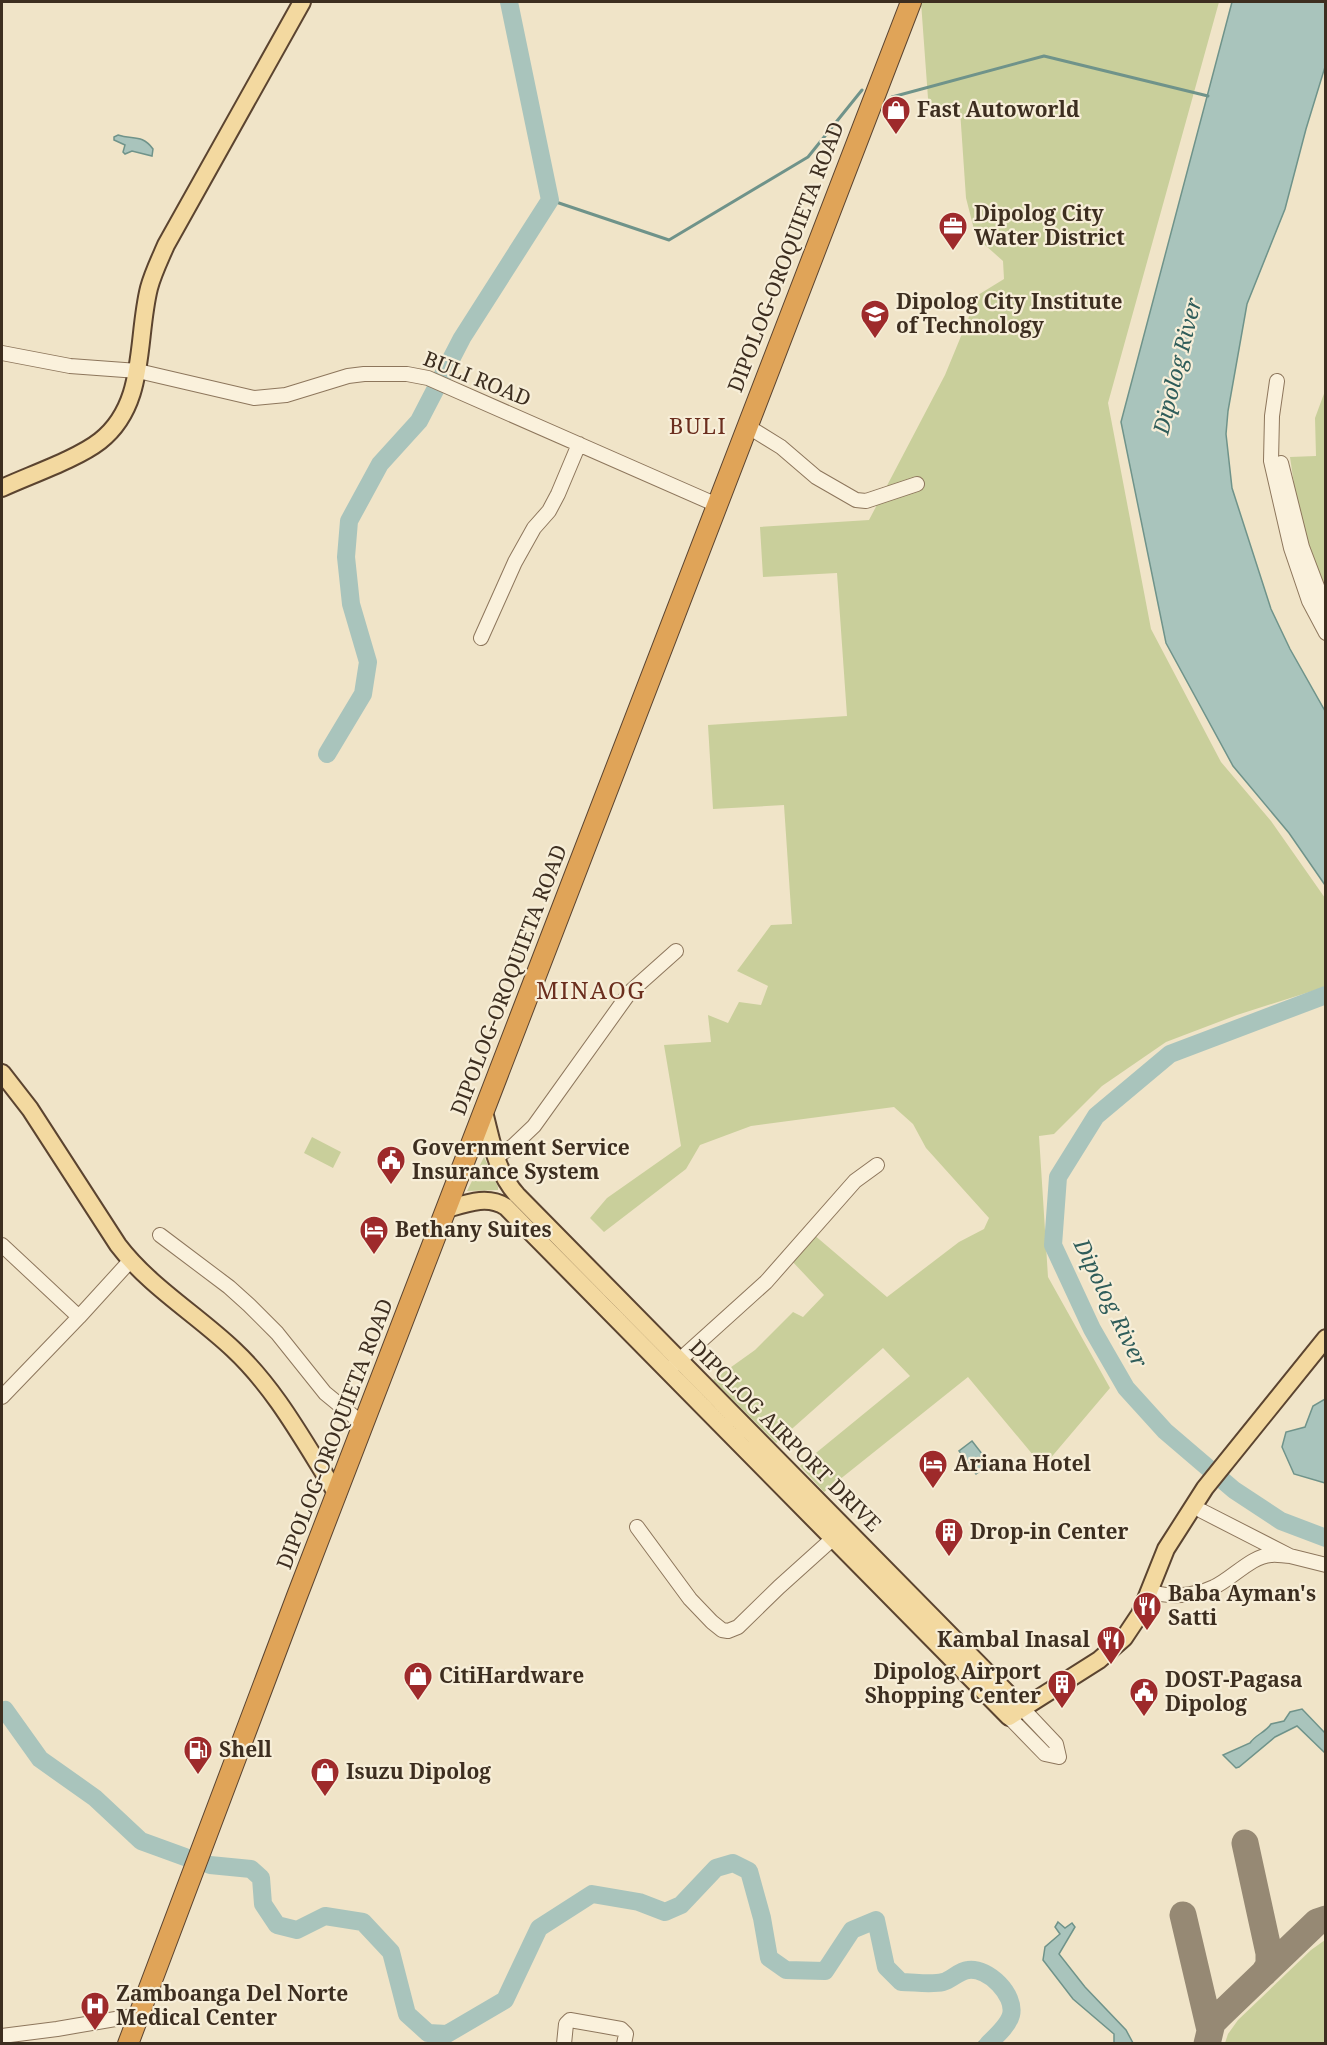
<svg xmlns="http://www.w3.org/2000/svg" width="1327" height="2045" viewBox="0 0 1327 2045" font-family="'Noto Serif',serif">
  <rect width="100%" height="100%" fill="#f0e4c8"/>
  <path fill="#c9cf9b" d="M921,2H1219L1108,403L1151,629L1221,762L1271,821L1325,898V987L1237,1015L1166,1042L1102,1086L1054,1134L1039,1136L1048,1277L1110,1388L1043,1467L968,1377L824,1492L800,1466L910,1376L883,1348L776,1443L713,1380L755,1350L793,1312L803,1317L824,1295L791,1260L813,1234L887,1297L959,1242L984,1229L989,1218L926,1148L913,1124L894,1107L751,1126L700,1145L686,1169L604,1232L590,1218L607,1198L681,1146L664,1045L711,1042L708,1015L728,1023L739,1002L761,1005L768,986L737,971L771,925L792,924L784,805L713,809L708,725L847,716L837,573L763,577L760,527L869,520L945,375L978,295L1004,279L1003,261L976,237L966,198L960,110L929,112Z
    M1325,391V597L1300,525L1290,457L1316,456L1315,418Z
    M312,1137L341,1152L333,1168L304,1153Z
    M484,1157L498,1187V1190L467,1191Z
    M1325,1940V2043H1225L1228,2034L1238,2020L1311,1950Z"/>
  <path fill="#a9c4bc" stroke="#6f938a" stroke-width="1.5" d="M1232,2H1325V67L1306,129L1285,209L1247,304L1228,411L1226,434L1232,488L1271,609L1290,649L1325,711V885L1289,833L1233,766L1166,643L1121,422Z
    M118,135C133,140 142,134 153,149L152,156L132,151L125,154L123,152L125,145L114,140V137Z
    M1325,1399V1483L1294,1474L1282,1447L1286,1432L1305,1427L1313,1406Z
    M972,1441L990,1464L976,1474L959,1451Z
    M1302,1709L1325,1733V1753L1297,1726L1275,1737L1239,1767L1236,1768L1223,1755L1250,1743C1255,1735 1266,1732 1271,1724L1284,1721L1290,1712Z
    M1058,1922L1065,1928L1072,1923L1075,1927L1059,1954L1085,1987L1126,2030L1133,2043H1114V2034L1073,1999L1043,1960L1045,1947L1060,1934L1055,1927Z
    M1004,2014L1011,2027L1000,2043H978L997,2027Z"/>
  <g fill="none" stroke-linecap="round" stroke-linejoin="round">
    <path stroke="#6f938a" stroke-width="3" d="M892,97L1044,56L1208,96
      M550,200L669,240L808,157L862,90"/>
    <path stroke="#a9c4bc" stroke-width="18" d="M327,754L363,694L368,662L351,604L346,557L349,521L380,464L419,421L462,338L550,200L509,2
      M1326,995L1170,1054L1096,1116L1058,1177L1053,1245L1092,1329L1126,1388L1165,1431L1234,1490L1281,1521L1326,1538
      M2,1711L5,1710L40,1759L95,1798L141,1841L185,1857
      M210,1865L251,1869L261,1878L263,1904L277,1925L297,1930L325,1916L363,1922L391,1952L407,2014L428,2033L447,2034L505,2000L539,1928L592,1894L639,1902L665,1912L681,1905L716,1868L733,1863L749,1871L762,1918L769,1958L786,1970L825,1971L852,1930L876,1920L886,1967L901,1982C914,1982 931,1985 943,1982C951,1980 959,1971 968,1970C988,1967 1016,1995 1011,2015C1008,2026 996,2036 988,2044"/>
    <path stroke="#968974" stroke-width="27" d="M1245,1843L1269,1953V1965L1264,1973
      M1183,1915L1210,2030
      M1207,2044L1212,2023L1220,2015L1317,1922L1326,1919"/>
    <g stroke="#8d765c" stroke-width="16">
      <path id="minor" d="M2,353L70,366L138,371L254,398L286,395L348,376L364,374H407L428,378L717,505
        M1277,381L1272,416L1271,461L1291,548L1309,601L1326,633
        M747,426L781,447L816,477L856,500L866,501L917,484
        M1281,463L1302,547L1326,610
        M481,638L515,562L534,528L549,511L558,494L579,444
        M496,1157L513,1146L534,1126L630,992L676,951
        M160,1235L229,1287L249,1305L277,1333L325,1393L364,1425
        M2,1245L79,1317
        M674,1365L766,1282L855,1181L877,1165
        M2,1397L79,1317L130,1261
        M1202,1511L1290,1556L1326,1565
        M637,1527L690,1599L712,1622L722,1630L728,1631L738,1627L779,1587L839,1533
        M1149,1592C1171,1597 1193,1597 1214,1587C1232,1579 1251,1556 1271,1555C1277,1554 1284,1556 1290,1556
        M1009,1717L1045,1754L1059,1757L1056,1744L1022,1708
        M2,2036L57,2029L139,2015
        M564,2044L566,2024L570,2020L621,2029L626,2034L624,2044"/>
    </g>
    <g stroke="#5b4430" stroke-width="20">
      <path id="major" d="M2,488C30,475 77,459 100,441C147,404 136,340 149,288C153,273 160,259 166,245L302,2
        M2,1073L30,1109L118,1245C149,1286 196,1314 233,1349C277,1390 305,1444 337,1494
        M484,1112C492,1142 496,1172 517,1195L1022,1708
        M447,1209C467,1203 488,1195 506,1207L1009,1717L1099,1660L1124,1638L1140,1614L1166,1549L1205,1488L1326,1338"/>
    </g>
    <g stroke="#5b4430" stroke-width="22">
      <path id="highway" d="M128,2044L297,1596L911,2"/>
    </g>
    <use href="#minor" stroke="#faf1dc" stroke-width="14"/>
    <use href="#major" stroke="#f3d9a0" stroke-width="16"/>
    <use href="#highway" stroke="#e0a458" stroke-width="20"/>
  </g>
  <defs>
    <g id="shop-pin" transform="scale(1.5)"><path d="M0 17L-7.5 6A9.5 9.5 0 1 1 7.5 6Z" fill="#9e2a2b" stroke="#f7eed8"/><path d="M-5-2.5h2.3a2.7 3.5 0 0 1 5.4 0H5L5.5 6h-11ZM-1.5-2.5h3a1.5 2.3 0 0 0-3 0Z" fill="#fff"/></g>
    <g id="office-pin" transform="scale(1.5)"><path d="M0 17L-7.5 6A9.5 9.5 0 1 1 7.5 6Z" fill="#9e2a2b" stroke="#f7eed8"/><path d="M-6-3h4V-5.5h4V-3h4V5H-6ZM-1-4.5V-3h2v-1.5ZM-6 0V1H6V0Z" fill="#fff"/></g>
    <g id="university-pin" transform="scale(1.5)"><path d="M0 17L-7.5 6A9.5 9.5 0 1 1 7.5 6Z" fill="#9e2a2b" stroke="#f7eed8"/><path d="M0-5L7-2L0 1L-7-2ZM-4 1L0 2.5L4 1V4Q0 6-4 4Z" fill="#fff"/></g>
    <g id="civic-pin" transform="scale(1.5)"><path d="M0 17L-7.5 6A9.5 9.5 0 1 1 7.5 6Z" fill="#9e2a2b" stroke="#f7eed8"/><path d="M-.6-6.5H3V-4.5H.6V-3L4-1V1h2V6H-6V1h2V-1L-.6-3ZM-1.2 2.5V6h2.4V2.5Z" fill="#fff"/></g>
    <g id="hotel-pin" transform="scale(1.5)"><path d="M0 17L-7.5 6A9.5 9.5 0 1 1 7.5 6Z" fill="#9e2a2b" stroke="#f7eed8"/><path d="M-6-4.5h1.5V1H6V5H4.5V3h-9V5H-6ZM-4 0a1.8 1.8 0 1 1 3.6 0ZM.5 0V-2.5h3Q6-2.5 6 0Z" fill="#fff"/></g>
    <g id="building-pin" transform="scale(1.5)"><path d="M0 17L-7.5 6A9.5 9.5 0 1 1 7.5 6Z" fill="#9e2a2b" stroke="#f7eed8"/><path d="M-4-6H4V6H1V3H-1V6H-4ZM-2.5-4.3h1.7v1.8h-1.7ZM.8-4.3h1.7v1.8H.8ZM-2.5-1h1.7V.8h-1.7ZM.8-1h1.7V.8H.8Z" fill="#fff"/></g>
    <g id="restaurant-pin" transform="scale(1.5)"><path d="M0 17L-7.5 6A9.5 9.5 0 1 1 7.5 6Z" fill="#9e2a2b" stroke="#f7eed8"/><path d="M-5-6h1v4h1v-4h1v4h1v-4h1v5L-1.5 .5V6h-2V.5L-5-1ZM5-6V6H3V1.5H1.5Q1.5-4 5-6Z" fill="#fff"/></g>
    <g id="fuel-pin" transform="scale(1.5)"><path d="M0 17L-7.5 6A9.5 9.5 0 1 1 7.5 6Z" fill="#9e2a2b" stroke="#f7eed8"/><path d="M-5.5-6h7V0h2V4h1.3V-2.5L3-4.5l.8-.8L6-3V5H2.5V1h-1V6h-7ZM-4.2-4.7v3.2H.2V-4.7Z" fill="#fff"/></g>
    <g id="hospital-pin" transform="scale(1.5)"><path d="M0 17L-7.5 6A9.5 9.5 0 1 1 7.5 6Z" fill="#9e2a2b" stroke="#f7eed8"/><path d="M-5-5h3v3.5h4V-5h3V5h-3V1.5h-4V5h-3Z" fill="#fff"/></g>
  </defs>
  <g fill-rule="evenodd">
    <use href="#shop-pin" x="896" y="110"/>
    <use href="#office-pin" x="953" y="226"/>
    <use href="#university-pin" x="875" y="314"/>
    <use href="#civic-pin" x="391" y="1160"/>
    <use href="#hotel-pin" x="374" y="1230"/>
    <use href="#hotel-pin" x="933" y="1464"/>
    <use href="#building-pin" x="949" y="1532"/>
    <use href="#restaurant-pin" x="1147" y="1606"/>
    <use href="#restaurant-pin" x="1111" y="1640"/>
    <use href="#shop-pin" x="418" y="1676"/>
    <use href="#building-pin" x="1062" y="1684"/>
    <use href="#civic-pin" x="1144" y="1692"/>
    <use href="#fuel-pin" x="198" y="1750"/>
    <use href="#shop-pin" x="325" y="1772"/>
    <use href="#hospital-pin" x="95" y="2006"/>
  </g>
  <g text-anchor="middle" stroke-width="4.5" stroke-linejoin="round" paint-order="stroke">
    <g font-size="21" font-weight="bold" fill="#3d2e20" stroke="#f7eed8" text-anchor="start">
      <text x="917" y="117">Fast Autoworld</text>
      <text x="974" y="221">Dipolog City<tspan x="974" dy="24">Water District</tspan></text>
      <text x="896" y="309">Dipolog City Institute<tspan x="896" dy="24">of Technology</tspan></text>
      <text x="412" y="1155">Government Service<tspan x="412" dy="24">Insurance System</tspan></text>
      <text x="395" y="1237">Bethany Suites</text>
      <text x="954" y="1471">Ariana Hotel</text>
      <text x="970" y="1539">Drop-in Center</text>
      <text x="1168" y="1601">Baba Ayman's<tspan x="1168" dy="24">Satti</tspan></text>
      <text x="1090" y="1647" text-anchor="end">Kambal Inasal</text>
      <text x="1041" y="1679" text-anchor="end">Dipolog Airport<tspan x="1041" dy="24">Shopping Center</tspan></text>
      <text x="439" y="1683">CitiHardware</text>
      <text x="1165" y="1687">DOST-Pagasa<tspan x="1165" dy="24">Dipolog</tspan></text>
      <text x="219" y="1757">Shell</text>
      <text x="346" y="1779">Isuzu Dipolog</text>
      <text x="116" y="2001">Zamboanga Del Norte<tspan x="116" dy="24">Medical Center</tspan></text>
    </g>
    <g font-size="21" fill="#3d2e20" stroke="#f7eed8">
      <text transform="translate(786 257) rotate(-69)" y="7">DIPOLOG-OROQUIETA ROAD</text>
      <text transform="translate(477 379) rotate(22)" y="7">BULI ROAD</text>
      <text transform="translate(509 980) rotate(-69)" y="7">DIPOLOG-OROQUIETA ROAD</text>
      <text transform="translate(335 1434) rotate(-69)" y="7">DIPOLOG-OROQUIETA ROAD</text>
      <text transform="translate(785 1436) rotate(45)" y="7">DIPOLOG AIRPORT DRIVE</text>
    </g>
    <g font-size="22" font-style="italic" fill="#2f5d5a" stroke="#f7eed8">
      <text transform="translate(1177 366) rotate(-76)" y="8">Dipolog River</text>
      <text transform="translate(1111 1303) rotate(64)" y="8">Dipolog River</text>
    </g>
    <g font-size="22" letter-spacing="1.5" fill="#6b2e1e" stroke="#f7eed8">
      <text x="698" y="434">BULI</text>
    </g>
    <g font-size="24" letter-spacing="1.5" fill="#6b2e1e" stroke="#f7eed8">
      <text x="591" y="999">MINAOG</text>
    </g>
  </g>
  <rect width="1327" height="2045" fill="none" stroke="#3d2e20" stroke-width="6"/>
</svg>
